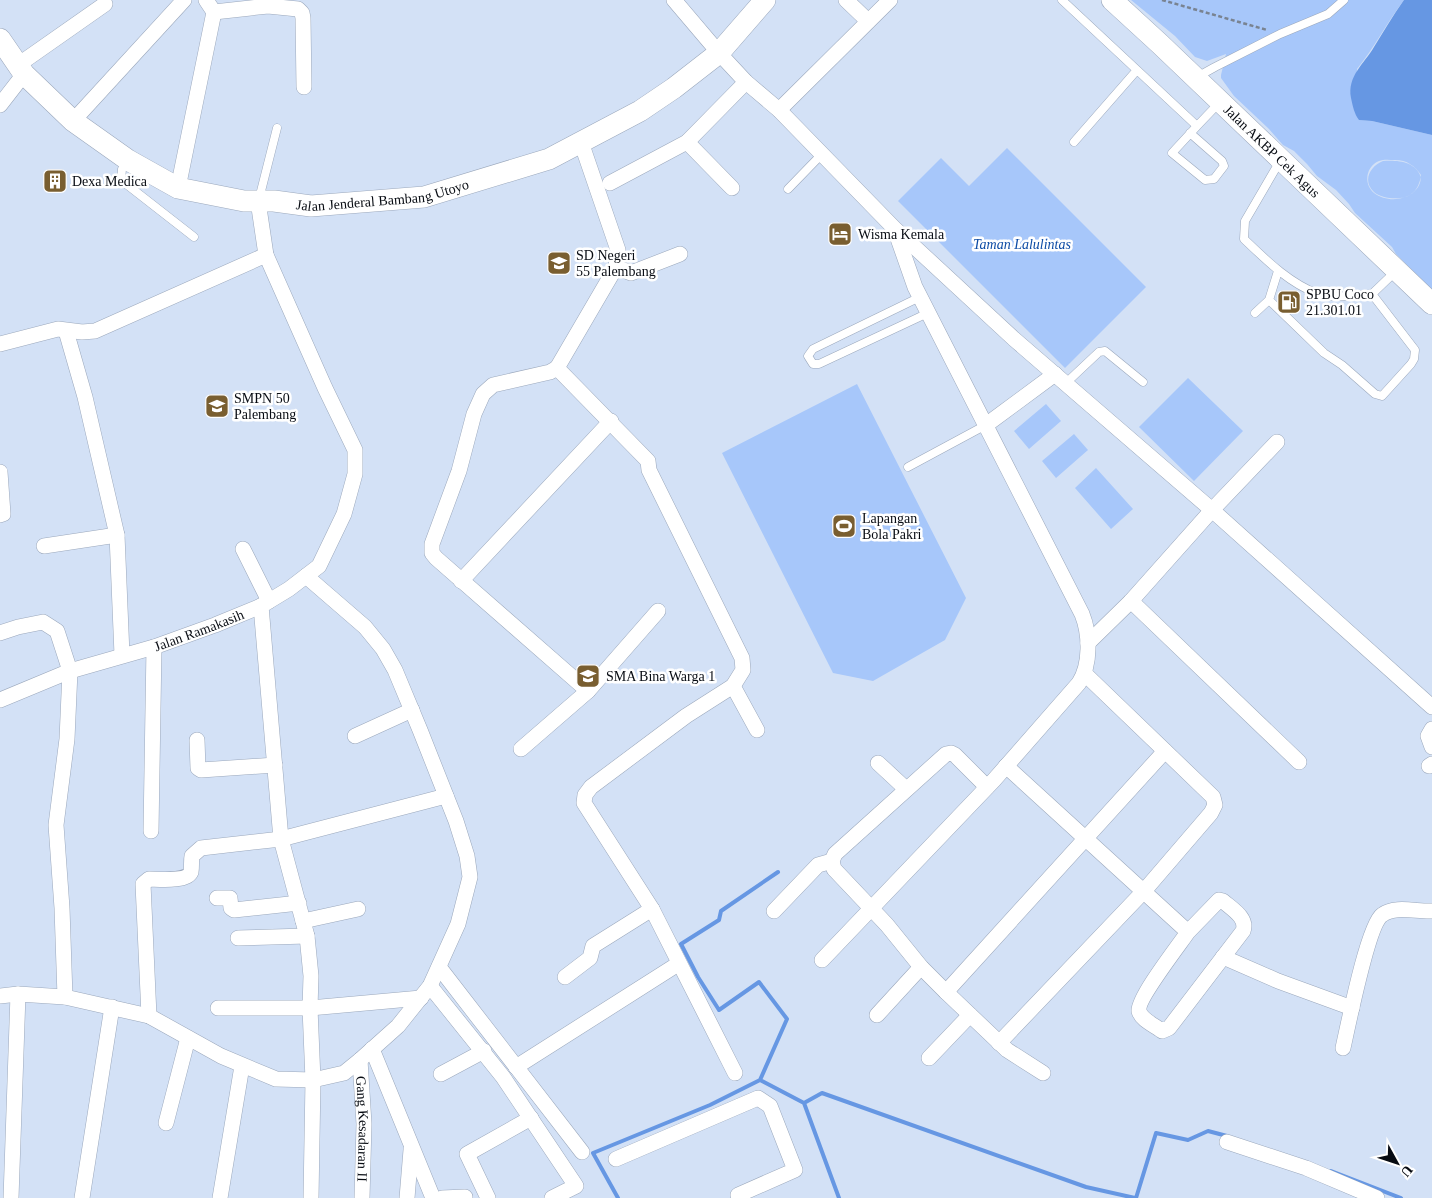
<svg xmlns="http://www.w3.org/2000/svg" width="1432" height="1198" viewBox="0 0 1432 1198" font-family="Georgia,serif">
  <rect width="100%" height="100%" fill="#d3e1f6"/>
  <path fill="#a7c7fa" fill-rule="evenodd" d="M1131,0H1404C1387,22 1375,47 1357,69L1359,120L1372,121L1432,135V290L1396,254L1392,247L1355,213L1349,204L1336,190L1317,176L1307,164L1294,151L1283,145L1269,129L1234,96L1221,78V75L1226,54L1207,61L1195,57L1175,36ZM1395,160C1407,160 1415,166 1421,175C1422,198 1391,206 1374,193C1363,184 1366,166 1379,161C1384,159 1390,160 1395,160Z
    M1007,148L1146,287L1065,368L898,201L941,158L969,186Z
    M1383,161C1397,160 1415,161 1421,177C1419,184 1417,190 1411,194C1403,201 1382,199 1374,192C1362,181 1370,166 1383,161Z
    M1188,378L1243,431L1194,481L1139,427Z
    M857,384L966,598L945,640L873,681L833,673L722,453Z
    M1046,404L1061,421L1029,449L1014,431Z
    M1074,434L1088,450L1056,478L1042,461Z
    M1096,468L1133,509L1111,529L1075,488Z"/>
  <path fill="#6697e3" d="M1404,0H1432V135L1372,121L1359,120C1354,113 1353,107 1351,98C1347,76 1364,64 1374,47C1384,31 1393,15 1404,0Z"/>
  <g fill="none" stroke-linecap="round" stroke-linejoin="round">
    <path stroke="#6697e3" stroke-width="4" d="M760,1080L787,1019L759,982L719,1010L698,977L681,944L719,920L721,911L778,872
      M804,1103L839,1198
      M1331,1171L1401,1198
      M618,1198L593,1153L710,1105L760,1080L804,1103L822,1093L1086,1187L1135,1198
      M1136,1198L1156,1133L1188,1140L1208,1131L1227,1136"/>
    <g stroke="#9ba8bc" stroke-width="9">
      <path id="lane" d="M1062,0L1197,126L1219,103
        M1197,77L1215,67L1280,34L1328,14L1344,0
        M1190,133L1222,161L1224,166L1214,179L1205,180L1172,153L1197,126
        M1074,142L1137,70
        M1280,161L1245,221L1244,239C1266,260 1289,283 1318,294C1334,299 1356,295 1372,294L1395,272
        M127,162L122,169L121,180L194,237
        M788,189L822,154
        M259,199L277,128
        M920,297L813,349L808,356L813,364H819L928,313
        M1269,300L1324,353L1342,365L1375,394L1382,396L1411,364L1414,359L1415,350L1372,294
        M1255,313L1269,300L1278,271
        M1066,383L1099,352L1105,351L1143,382
        M908,467L986,425"/>
    </g>
    <g stroke="#9ba8bc" stroke-width="16">
      <g id="street">
        <path d="M674,0L719,53L746,82L779,110L894,228L1014,339L1212,510L1432,707"/>
        <path d="M846,0L868,21"/>
        <path d="M214,12L268,6L298,9L302,13L303,18L304,87"/>
        <path d="M18,65L105,4"/>
        <path d="M0,105L24,74"/>
        <path d="M779,110L890,0"/>
        <path d="M73,121L184,0"/>
        <path d="M581,142L618,250L616,267L557,368L648,461L649,470L742,658L743,670L733,686L686,716L591,787L585,795L584,803L652,909L735,1073"/>
        <path d="M687,142L732,188"/>
        <path d="M610,183L687,142L746,82"/>
        <path d="M178,188L214,12L206,0"/>
        <path d="M616,267L631,273L680,254"/>
        <path d="M66,331L85,397L117,535L122,655"/>
        <path d="M0,344L58,329L82,332L95,331L266,255"/>
        <path d="M986,425L1055,374"/>
        <path d="M0,472L3,514L0,515"/>
        <path d="M44,546L117,535"/>
        <path d="M243,549L269,601"/>
        <path d="M461,581L611,421"/>
        <path d="M1131,601L1299,762"/>
        <path d="M261,606L281,839L307,936L311,976L310,1008L313,1080L311,1198"/>
        <path d="M0,633L18,627L43,622L57,631L70,671L67,739L56,825L62,908L65,997"/>
        <path d="M1088,643L1131,601L1212,510L1277,442"/>
        <path d="M733,686L757,730"/>
        <path d="M588,691L658,611"/>
        <path id="s1" d="M0,700L70,671L154,647L215,625L261,606L289,589L319,566L344,514L355,474V450L325,388L266,255L258,201"/>
        <path d="M1432,729L1428,736L1432,747"/>
        <path d="M355,736L412,710"/>
        <path d="M197,740L198,768L201,770L275,765"/>
        <path d="M521,749L588,691L436,558L432,553V544L459,471L474,414L483,394L493,385L550,372L557,368"/>
        <path d="M878,763L906,789"/>
        <path d="M1006,766L1188,932C1179,945 1137,999 1139,1011C1141,1020 1156,1026 1162,1031L1169,1028L1243,931C1248,918 1232,909 1223,901L1219,900L1188,932"/>
        <path d="M1429,766L1432,764"/>
        <path d="M987,787L955,755L951,753L946,754L835,854L832,861L834,869L887,925L921,967L946,992L1007,1050L1043,1073"/>
        <path d="M151,831L154,647"/>
        <path d="M217,898H230L231,908L234,910L299,903"/>
        <path d="M774,911L818,865L832,861"/>
        <path d="M303,921L358,909"/>
        <path d="M238,938L307,936"/>
        <path d="M1223,957L1278,981L1352,1008"/>
        <path d="M822,960L994,780L1079,683C1091,664 1090,634 1082,614L915,287L895,230"/>
        <path d="M439,967L582,1152"/>
        <path d="M565,977L590,958L593,946L652,909"/>
        <path d="M430,986L503,1077L576,1186L552,1198"/>
        <path d="M946,992L1165,751"/>
        <path d="M0,996L18,994L65,997L149,1016L221,1056L276,1079L313,1080L344,1073L360,1060L398,1026L430,986L458,924L470,877L467,856L456,821L420,730L395,670L383,649L365,627L306,576"/>
        <path d="M218,1008H310L421,998"/>
        <path d="M877,1015L921,967"/>
        <path d="M149,1016L143,884L149,879C158,879 187,882 191,872C192,867 191,861 192,856L201,848L281,839L446,796"/>
        <path d="M999,1043L1144,891L1211,813L1215,805L1213,797L1085,674"/>
        <path d="M1343,1048C1348,1026 1368,925 1382,915C1395,905 1417,912 1432,911"/>
        <path d="M372,1049L433,1198"/>
        <path d="M929,1058L970,1015"/>
        <path id="s2" d="M360,1060L364,1124L362,1198"/>
        <path d="M516,1067L678,964"/>
        <path d="M441,1074L484,1051"/>
        <path d="M166,1123L188,1038"/>
        <path d="M1227,1142L1306,1168L1377,1198"/>
        <path d="M616,1159L758,1098L770,1106L795,1170L738,1195L739,1198"/>
        <path d="M11,1198L18,994"/>
        <path d="M82,1198L112,1007"/>
        <path d="M220,1198L242,1066"/>
        <path d="M407,1198L411,1150"/>
        <path d="M442,1198L465,1197"/>
        <path d="M488,1198L467,1154L531,1118"/>
      </g>
    </g>
    <g stroke="#9ba8bc" stroke-width="22">
      <g id="secondary">
        <path id="s3" d="M1112,0L1160,44L1432,304"/>
        <path id="s4" d="M0,39L24,74L73,121L128,160L178,188L244,201H274L311,206L424,197L549,159L640,111L674,88L719,53L765,0"/>
      </g>
    </g>
    <path stroke="#798391" stroke-width="2.5" stroke-dasharray="4 2.5" stroke-linecap="butt" d="M1162,0L1267,30"/>
    <use href="#lane" stroke="#fff" stroke-width="8"/>
    <use href="#street" stroke="#fff" stroke-width="15"/>
    <use href="#secondary" stroke="#fff" stroke-width="21"/>
  </g>
  <defs>
    <g id="building-square" transform="scale(1.25)"><rect x="-9" y="-9" width="18" height="18" rx="4" fill="#795e30" stroke="#fff"/><path d="M-4-6H4V6H1V3H-1V6H-4ZM-2.5-4.3h1.7v1.8h-1.7ZM.8-4.3h1.7v1.8H.8ZM-2.5-1h1.7V.8h-1.7ZM.8-1h1.7V.8H.8Z" fill="#fff"/></g>
    <g id="hotel-square" transform="scale(1.25)"><rect x="-9" y="-9" width="18" height="18" rx="4" fill="#795e30" stroke="#fff"/><path d="M-6-4.5h1.5V1H6V5H4.5V3h-9V5H-6ZM-4 0a1.8 1.8 0 1 1 3.6 0ZM.5 0V-2.5h3Q6-2.5 6 0Z" fill="#fff"/></g>
    <g id="school-square" transform="scale(1.25)"><rect x="-9" y="-9" width="18" height="18" rx="4" fill="#795e30" stroke="#fff"/><path d="M0-5L7-2L0 1L-7-2ZM-4 1L0 2.5L4 1V4Q0 6-4 4Z" fill="#fff"/></g>
    <g id="fuel-square" transform="scale(1.25)"><rect x="-9" y="-9" width="18" height="18" rx="4" fill="#795e30" stroke="#fff"/><path d="M-5.5-6h7V0h2V4h1.3V-2.5L3-4.5l.8-.8L6-3V5H2.5V1h-1V6h-7ZM-4.2-4.7v3.2H.2V-4.7Z" fill="#fff"/></g>
    <g id="stadium-square" transform="scale(1.25)"><rect x="-9" y="-9" width="18" height="18" rx="4" fill="#795e30" stroke="#fff"/><path d="M0-5a6.5 5 0 1 0 0 10a6.5 5 0 1 0 0-10ZM-3.5-1.8h7v3.6h-7Z" fill="#fff"/></g>
  </defs>
  <g fill-rule="evenodd">
    <use href="#building-square" x="55" y="181"/>
    <use href="#hotel-square" x="840" y="234"/>
    <use href="#school-square" x="559" y="263"/>
    <use href="#fuel-square" x="1289" y="302"/>
    <use href="#school-square" x="217" y="406"/>
    <use href="#stadium-square" x="844" y="526"/>
    <use href="#school-square" x="588" y="676"/>
  </g>
  <g text-anchor="middle" stroke-width="5" stroke-linejoin="round" paint-order="stroke">
    <g font-size="14" fill="#070b12" stroke="#fff">
      <text dy="5" stroke="none"><textPath href="#s3" startOffset="220">Jalan AKBP Cek Agus</textPath></text>
      <text dy="5" stroke="none"><textPath href="#s4" startOffset="442">Jalan Jenderal Bambang Utoyo</textPath></text>
      <text dy="5" stroke="none"><textPath href="#s1" startOffset="211">Jalan Ramakasih</textPath></text>
      <text dy="5" stroke="none"><textPath href="#s2" startOffset="69">Gang Kesadaran II</textPath></text>
    </g>
    <g font-size="14" fill="#070b12" stroke="#fff" text-anchor="start">
      <text x="72" y="186">Dexa Medica</text>
      <text x="858" y="239">Wisma Kemala</text>
      <text x="576" y="260">SD Negeri<tspan x="576" dy="16">55 Palembang</tspan></text>
      <text x="1306" y="299">SPBU Coco<tspan x="1306" dy="16">21.301.01</tspan></text>
      <text x="234" y="403">SMPN 50<tspan x="234" dy="16">Palembang</tspan></text>
      <text x="862" y="523">Lapangan<tspan x="862" dy="16">Bola Pakri</tspan></text>
      <text x="606" y="681">SMA Bina Warga 1</text>
    </g>
    <g font-size="14" font-style="italic" fill="#0e4ca5" stroke="#fff">
      <text x="1022" y="249">Taman Lalulintas</text>
    </g>
  </g>
  <g transform="translate(1397 1163) rotate(130)" stroke="#ffffff" stroke-width="4" paint-order="stroke">
  <path d="M0-4L9 19L0 12L-9 19Z" fill="#070b12"/>
  <text y="-8" font-size="14" font-weight="bold" text-anchor="middle" fill="#070b12">U</text>
  </g>
</svg>
